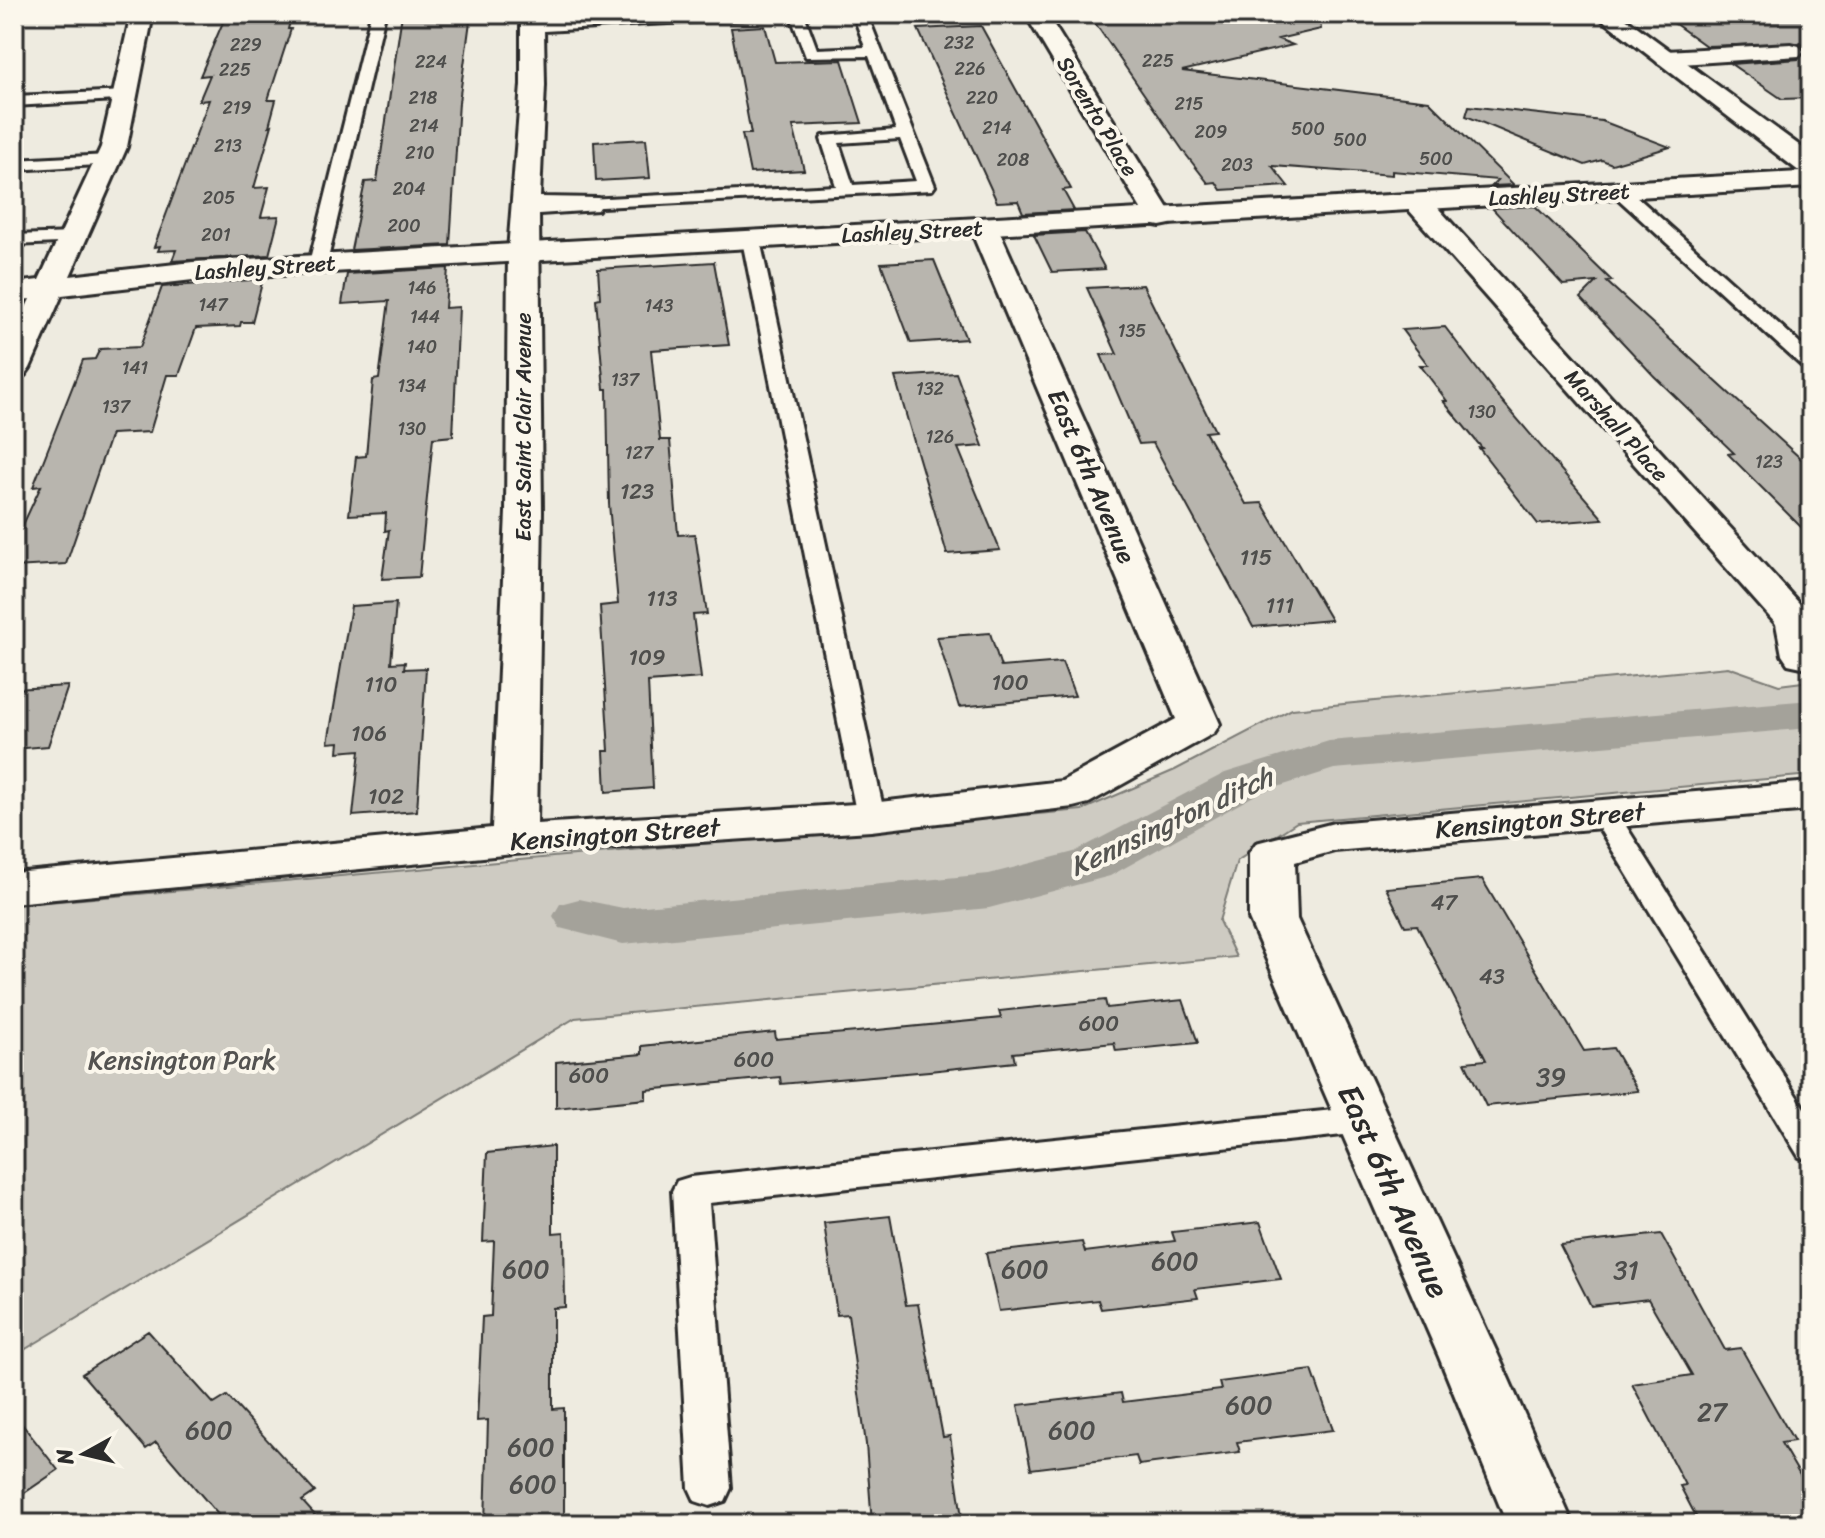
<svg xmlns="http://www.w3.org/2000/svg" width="1825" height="1538" viewBox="0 0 1825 1538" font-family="Sriracha,sans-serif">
  <rect width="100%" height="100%" fill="#eeebe0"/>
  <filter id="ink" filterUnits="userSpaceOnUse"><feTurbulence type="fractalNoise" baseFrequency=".0125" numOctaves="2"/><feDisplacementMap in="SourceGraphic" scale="16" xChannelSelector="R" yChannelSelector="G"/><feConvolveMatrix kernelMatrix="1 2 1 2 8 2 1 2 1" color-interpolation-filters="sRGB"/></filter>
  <g filter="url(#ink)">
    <path fill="#cecbc2" stroke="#7c7b76" stroke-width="2" d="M1728,667L1779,685L1811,681V775L1297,822L1237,861L1219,921L1236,957L575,1018L14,1356V905L1082,810L1175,770L1292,709Z"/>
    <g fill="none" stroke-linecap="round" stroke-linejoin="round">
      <path fill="#a4a29a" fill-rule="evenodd" d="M1811,700V728L1334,769L1259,793L1110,876L989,908L623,944L560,928L553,916L560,904L579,899L623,908L989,874L1074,852L1225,773L1329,741Z"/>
    </g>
    <path fill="#b8b5ae" stroke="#2b2b2b" stroke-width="2" d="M292,14L288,29H291L268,100H276L269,126L272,125L254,188L269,187L261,217L279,216L269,255L172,261L176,250L158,251L160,246L154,247L209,100L199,101L210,75L200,76L226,15Z
      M402,14H471L459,102L450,245L351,250L365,182L377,181Z
      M1117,14H1319L1321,29L1278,39L1293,45L1182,71L1429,101L1514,185L1492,186L1498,180L1392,171V175L1272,166L1288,186L1221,190L1216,182L1208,183L1184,152L1095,23L1121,19Z
      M1741,14H1811V98L1782,99L1731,64L1799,59L1806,51L1800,43L1706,46L1667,18Z
      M765,26L775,62L842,60L862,123L793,126L804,170L750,173L742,134H751L731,28Z
      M981,26L1071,189L1063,190L1074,210L1023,213L1018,201L997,202L918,29Z
      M1469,106L1602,121L1670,147L1612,164L1602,160L1585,165L1466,116Z
      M646,139L650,178L596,181L594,142Z
      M1535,206L1612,281L1607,282L1811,468V537L1728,454L1734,453L1654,376L1581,298L1597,282L1563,285L1492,208Z
      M1085,232L1105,269L1052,272L1034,235Z
      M934,260L966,339L911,343L881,263Z
      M714,262L729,345L651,350L660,440H670L678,535L695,534L707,614L693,615L701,678L648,682L653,788L606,792L604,751H609L600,606L618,604L609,504L607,389H604L596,299L600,298L598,269Z
      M448,268L445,308L459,307L453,436L433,438L419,577L382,579L389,530L385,531L386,513L349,515L356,457L366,456L373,380L379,379L389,301L342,304L347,274Z
      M263,279L252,322H241L240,326L196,328L179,375H167L150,432L111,434L66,564L14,567V544L41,486L33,487L83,360L95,359L100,349L140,347L162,287Z
      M1143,285L1215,431L1205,432L1246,504L1262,503L1331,620L1253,627L1153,443L1139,444L1101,355L1117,354L1087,288Z
      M1445,327L1496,394L1603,519L1538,524L1479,448H1482L1443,401H1447L1420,365H1428L1402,330Z
      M956,373L983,446L958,448L1000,550L947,554L895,377Z
      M396,603L391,663L405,662L404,669L426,668L417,811L353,816L360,750L338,752L339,742L328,743L351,606Z
      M990,633L1001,667L1062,662L1075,696L959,707L937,637Z
      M68,686L48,746L14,749V689Z
      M1482,879L1584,1051L1613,1048L1638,1091L1486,1106L1465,1062L1486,1060L1417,925L1405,926L1386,888Z
      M1105,1000L1107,1008L1183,1000L1198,1043L1116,1051L1114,1043L1013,1053L1015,1062L929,1071L781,1084L780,1077L646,1090V1099L556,1108V1062L642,1054V1046L775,1032L776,1039L857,1032L1001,1018L999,1011Z
      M553,1146V1233L564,1232L565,1307L553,1308V1409L564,1408V1520L485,1524L488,1420L477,1421L482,1317L491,1316L494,1241L483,1242L487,1153Z
      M890,1216L906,1305L918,1304L943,1437L950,1436L963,1524H872L866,1444L848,1314L837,1315L824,1223Z
      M1260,1222L1281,1279L1195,1289L1198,1298L1101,1309L1098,1300L999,1311L986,1253L1082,1242L1085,1252L1175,1241L1172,1232Z
      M1661,1234L1725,1350L1741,1348L1794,1441L1781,1443L1811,1494V1524H1700L1680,1486L1685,1485L1632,1384L1692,1375L1648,1299L1591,1306L1560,1245Z
      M148,1331L214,1404L227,1396L315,1492L302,1501L323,1524H226L156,1442L146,1449L82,1374Z
      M1312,1370L1333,1430L1237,1442L1240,1452L1139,1465L1136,1456L1031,1469L1018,1405L1121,1393L1123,1402L1221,1390L1219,1382Z
      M14,1414L58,1470L14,1500Z"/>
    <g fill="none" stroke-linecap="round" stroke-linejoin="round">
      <g stroke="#2b2b2b" stroke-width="6">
        <path id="lane" d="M371,14H385L327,263L318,269L309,263Z
          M683,14H776L769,18L589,27L582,23L589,19Z
          M790,14H804L817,49L865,47L853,14H867L935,186L932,190L582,208L579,204L582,200L588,199L836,186L821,139L823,136L896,130L869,56L806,57ZM900,139L916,181L853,185L839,143Z
          M127,91L133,93V99L14,106V96Z
          M108,155L114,156L116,160L114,164L14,170V160Z
          M1620,186L1626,187L1811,353V370L1804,368L1614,195L1611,191L1614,187Z
          M74,233L80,234L83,238L80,242L14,245V235Z
          M751,235L760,240L885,817L881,823L871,826L861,823L857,817L742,240Z
          M1605,806L1615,809L1619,815L1811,1119V1161L1799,1157L1591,815L1595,809Z
          M1362,1107L1374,1111L1379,1120L1374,1129L1362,1133L709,1203L731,1488L725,1501L710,1506L695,1501L689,1488L672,1191L677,1181L690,1177Z"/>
      </g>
      <g stroke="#2b2b2b" stroke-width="6">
        <path id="street" d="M521,14H543V18H597L600,23L597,28L544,31L545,85L540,197L598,198L602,204L598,210L539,214L542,512L537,824L871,803L1062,781L1176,719L970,228L974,222L984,219L994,222L998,228L1220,724L1214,733L1089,803L1073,807L871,831L514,854L14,903V873L492,828L506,512L508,251L521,85Z
          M1025,14H1047L1174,218L1170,224L1160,226L1150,224Z
          M1791,44L1799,46L1803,51L1799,56L1666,65L1658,63L1654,58L1658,53L1666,51Z
          M1418,195L1428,197L1809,614L1811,665L1802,667L1788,664L1782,655L1776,624L1408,209L1404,203L1408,197Z
          M1811,782V810L1334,851L1295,862L1297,919L1499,1357L1573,1524H1507L1439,1357L1249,919V853L1256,843L1334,823Z"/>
      </g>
      <g stroke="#2b2b2b" stroke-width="6">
        <path id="secondary" d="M131,14H153L127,147L70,276L193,262L1800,172L1595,14H1620L1811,154V187L193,280L62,295L30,368L25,375L14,378V333L30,299L14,301V283L39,280L101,147Z"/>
      </g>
      <use href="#lane" fill="#fbf7ec" fill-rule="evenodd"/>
      <use href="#street" fill="#fbf7ec" fill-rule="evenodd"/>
      <use href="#secondary" fill="#fbf7ec" fill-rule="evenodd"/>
    </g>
  </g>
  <g text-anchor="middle" stroke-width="8" stroke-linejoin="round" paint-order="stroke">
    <g font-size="18" fill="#4e4e4c">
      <text x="959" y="49">232</text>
      <text x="246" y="51">229</text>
      <text x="1158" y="67">225</text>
      <text x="431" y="68">224</text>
      <text x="970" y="75">226</text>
      <text x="235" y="76">225</text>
      <text x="423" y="104">218</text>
      <text x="982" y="104">220</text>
      <text x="1189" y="110">215</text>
      <text x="237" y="114">219</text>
      <text x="424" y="132">214</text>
      <text x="997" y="134">214</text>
      <text x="1308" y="135">500</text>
      <text x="1211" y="138">209</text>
      <text x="1350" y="146">500</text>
      <text x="228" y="152">213</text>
      <text x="420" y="159">210</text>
      <text x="1436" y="165">500</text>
      <text x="1013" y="166">208</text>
      <text x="1237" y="171">203</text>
      <text x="409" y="195">204</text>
      <text x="219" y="204">205</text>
      <text x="404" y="232">200</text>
      <text x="216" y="241">201</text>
      <text x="422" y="294">146</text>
      <text x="213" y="311">147</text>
      <text x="659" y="312">143</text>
      <text x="425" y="323">144</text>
      <text x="1132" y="337">135</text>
      <text x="422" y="353">140</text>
      <text x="135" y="374">141</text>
      <text x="625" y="386">137</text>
      <text x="412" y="392">134</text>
      <text x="930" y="395">132</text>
      <text x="116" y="413">137</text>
      <text x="1482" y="418">130</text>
      <text x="412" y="435">130</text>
      <text x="940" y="443">126</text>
      <text x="639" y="459">127</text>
      <text x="1769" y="468">123</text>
    </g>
    <g font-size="22" fill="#2b2b2b" stroke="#fbf7ec">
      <text transform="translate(1098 116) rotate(59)" y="8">Sorento Place</text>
      <text transform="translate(1559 194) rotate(-3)" y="8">Lashley Street</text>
      <text transform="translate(912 231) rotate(-3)" y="8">Lashley Street</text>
      <text transform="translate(265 267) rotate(-4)" y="8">Lashley Street</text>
      <text transform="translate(1617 425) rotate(48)" y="8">Marshall Place</text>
      <text transform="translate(523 427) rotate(-90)" y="8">East Saint Clair Avenue</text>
    </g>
    <g font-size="22" fill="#4e4e4c">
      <text x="637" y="499">123</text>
      <text x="1256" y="565">115</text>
      <text x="662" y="606">113</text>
      <text x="1280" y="613">111</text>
      <text x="647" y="665">109</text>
      <text x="1010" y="690">100</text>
      <text x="381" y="692">110</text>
      <text x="369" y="741">106</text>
      <text x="386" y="804">102</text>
      <text x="1444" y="910">47</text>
      <text x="1492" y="984">43</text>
      <text x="1099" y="1031">600</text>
      <text x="754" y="1067">600</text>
      <text x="589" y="1083">600</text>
    </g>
    <g font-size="26" fill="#2b2b2b" stroke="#fbf7ec">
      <text transform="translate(1092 476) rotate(67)" y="9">East 6th Avenue</text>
      <text transform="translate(1540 820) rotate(-5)" y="9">Kensington Street</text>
      <text transform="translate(615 834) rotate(-4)" y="9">Kensington Street</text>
    </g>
    <g font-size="26" fill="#545351" stroke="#fbf7ec">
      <text x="182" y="1069">Kensington Park</text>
    </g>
    <g font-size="26" fill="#4e4e4c">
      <text x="1551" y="1086">39</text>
      <text x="1175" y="1270">600</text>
      <text x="526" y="1278">600</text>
      <text x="1025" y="1278">600</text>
      <text x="1626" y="1279">31</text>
      <text x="1249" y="1414">600</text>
      <text x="1712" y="1421">27</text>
      <text x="209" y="1439">600</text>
      <text x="1072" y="1439">600</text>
      <text x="531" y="1456">600</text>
      <text x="533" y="1493">600</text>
    </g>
    <g font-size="28" font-style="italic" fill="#555552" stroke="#fbf7ec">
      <text transform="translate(1171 821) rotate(-25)" y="10">Kennsington ditch</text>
    </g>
    <g font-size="32" fill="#2b2b2b" stroke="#fbf7ec">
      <text transform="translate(1394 1191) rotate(66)" y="11">East 6th Avenue</text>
    </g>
  </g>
  <rect width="1825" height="1538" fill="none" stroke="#fbf7ec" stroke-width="48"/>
  <rect x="24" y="24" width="1777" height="1490" fill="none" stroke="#2b2b2b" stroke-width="3" filter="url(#ink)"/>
  <g transform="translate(84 1454) rotate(262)" stroke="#fbf7ec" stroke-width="6" paint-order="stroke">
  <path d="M0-6L14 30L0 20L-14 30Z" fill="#2b2b2b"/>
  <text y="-12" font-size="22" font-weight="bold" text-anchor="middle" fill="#2b2b2b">N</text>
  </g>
</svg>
